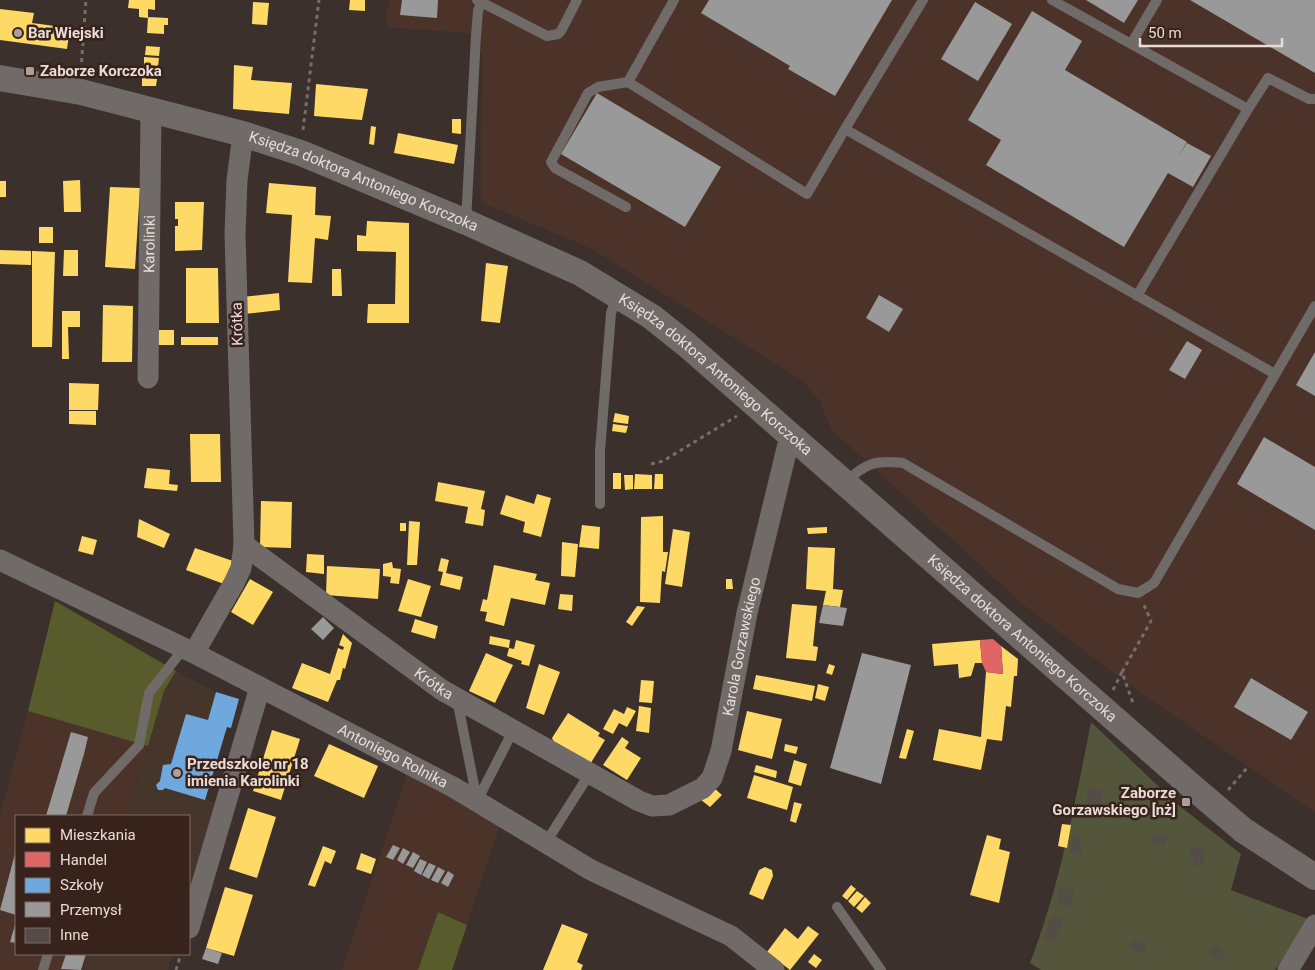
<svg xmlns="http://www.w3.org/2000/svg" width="1315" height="970" viewBox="0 0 1315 970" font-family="Roboto,sans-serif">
  <rect width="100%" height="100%" fill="#3b302b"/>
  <path fill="#4c3329" d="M389,0H1315V812L1142,694L1025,606L831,429L819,400L803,381L592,249L481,202L482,40L467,33L386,27Z
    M28,711L148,746L128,816H16V954H87L83,970H0V816Z
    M407,774L500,826L467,925L438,912L418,970H342Z"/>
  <path fill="#45352b" d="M176,671L216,692L239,699L231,728L226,727L205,799L217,803L189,898V816H128L164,691Z
    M87,954H172L168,970H83Z"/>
  <path fill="#53563a" d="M1091,722L1177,804L1241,854L1231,890L1308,919L1275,970H1041L1030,963C1060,885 1075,804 1091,722Z"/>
  <path fill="#585c2d" d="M55,601L176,671L164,691L148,746L28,711Z
    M438,912L467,925L452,970H418Z"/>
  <path fill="#ffd966" d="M129,0H155V10L148,9V18L139,17V9L128,8Z
    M350,0H365V11L349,10Z
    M253,2L269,3L267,25L252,24Z
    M0,9L34,13L32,23L70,28L67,49L0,40Z
    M148,17L168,18V25H164V34L147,33Z
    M146,46L160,47L159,56L145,55Z
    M144,57L159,58L158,66L144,65Z
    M234,65L253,67L251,80L292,83L289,114L233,109Z
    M144,68L158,69L157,76H144Z
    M142,78L157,79L156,86H142Z
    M316,84L368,89L362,120L314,116Z
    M452,119H461V134L452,133Z
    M371,126L376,127L374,145L369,144Z
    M398,133L458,145L454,164L394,153Z
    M80,180L81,212H64L63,181Z
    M0,181H6V197H0Z
    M269,183L316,187L315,215L331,216L328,240L315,238L312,283L288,282L292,215L266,213Z
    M110,187L140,188L135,269L105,267Z
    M175,202H204L202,250L175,251V226H178V219H175Z
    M367,221L409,223V323H367L368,304H395L396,252L357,251V235L366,236Z
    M39,227H53V243H39Z
    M0,250L31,251V265L0,264Z
    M64,250H78V276H63Z
    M32,251L55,252L52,347H32Z
    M486,263L508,266L500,323L481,321Z
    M186,268H218L219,323H186Z
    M332,269H341L342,296H332Z
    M279,293L280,310L244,314L242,297Z
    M103,305L133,306L132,362H102Z
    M62,311H80V327H68L69,359H62Z
    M158,330H174V345H158Z
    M181,337H218V345H181Z
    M69,383L99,384L98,410H69Z
    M69,411H96V425L69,424Z
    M615,413L629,416L628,424L613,422Z
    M613,424L628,426L626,433L612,431Z
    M190,434H220L221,482H191Z
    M147,468L170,470L169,484L178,485L177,491L144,488Z
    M613,473H621V489H613Z
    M635,474L652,475V489H634Z
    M655,474H663V489H654Z
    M624,475H633V489L625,490Z
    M438,482L485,491L481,509L485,510L483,526L465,523L468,507L435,501Z
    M537,494L551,498L541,537L523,532L525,522L500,514L506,495L534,504Z
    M261,501L292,502L291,548L260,547Z
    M663,516V552H668L665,572L662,571L660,603L640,602L641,517Z
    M139,519L170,534L164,548L137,537Z
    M409,521L420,522L417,565H407Z
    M400,523H406V531H400Z
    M582,525L600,527L599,549L579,547Z
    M827,527V533L808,534L807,528Z
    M673,529L690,532L682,587L665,584Z
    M82,536L97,540L93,555L78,551Z
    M562,542L578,544L575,577L561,576Z
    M808,547L835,548L833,589L843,590L840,607L823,605L826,591L806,589Z
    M195,548L233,561L224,584L186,570Z
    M307,554L324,555V574L306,572Z
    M441,558L449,560L446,573L463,577L460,590L440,585L443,572L438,571Z
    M392,562L393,568L401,569L399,584L390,583L391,577L383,576V564Z
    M494,565L537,574L535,580L550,583L545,605L511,598L504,626L485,621L487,612L480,611L483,599L487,600Z
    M327,566L380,569L378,599L326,595Z
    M250,579L273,592L253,625L231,612Z
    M408,579L431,586L421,617L398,611Z
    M726,579H732L733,589H726Z
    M560,594L573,595L572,611L558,609Z
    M792,604L817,606L813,646L818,647L816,661L786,658Z
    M637,606L645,607L632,626L626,622Z
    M415,619L438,626L435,639L411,632Z
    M343,634L352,643L345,669L343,668L340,680H337L328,702L292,688L302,663L330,674L338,648L343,650L344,647L339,645Z
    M490,636L510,640L509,648L489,644Z
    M516,640L535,645L529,666L521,664L522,661L507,656L509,648L514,649Z
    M980,640L982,663H975L971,676L959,678L958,664L934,666L932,644Z
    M1001,646L1018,659L1017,676H1014L1011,707L1006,706L1002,741L987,739L981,770L933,760L939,729L981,737L986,672L1003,674Z
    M486,653L513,665L495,703L469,691Z
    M539,664L560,672L544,715L526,708Z
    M829,664L835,666L832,675L826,673Z
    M756,675L815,686L812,701L753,689Z
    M641,680L654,681L652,703L639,702Z
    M818,684L829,687L825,701L815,698Z
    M639,706L651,708L649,733L636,731Z
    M627,707L636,711L627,727L619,723L613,734L603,729L614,709L624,714Z
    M747,711L782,719L772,759L738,750Z
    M568,713L600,733L598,736L605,740L589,766L556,746L552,738Z
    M907,729L914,731L906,759L899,758Z
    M272,730L300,739L281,800L253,791Z
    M622,737L629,742L625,748L641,758L627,780L603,765Z
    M329,744L378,766L364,798L314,776Z
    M785,744L798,747L796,754L784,751Z
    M794,760L807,764L801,786L788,782Z
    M756,765L777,771L776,778L754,772Z
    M754,775L793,787L787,810L747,798Z
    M714,788L722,795L710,807L700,799Z
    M794,802L802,804L796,823L790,821Z
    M248,808L276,817L257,878L229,869Z
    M1062,824L1071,825L1067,848L1058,846Z
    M987,835L1001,839L999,849L1010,852L999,903L970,895Z
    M323,846L336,851L331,864L325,861L315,887L308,885Z
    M361,853L376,859L371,874L356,869Z
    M765,867L772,870L773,876L763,900L749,894L759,870Z
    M851,885L856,889L847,900L842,896Z
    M225,887L253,895L234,956L206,948Z
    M857,891L864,896L854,907L848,901Z
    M865,897L871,903L862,913L856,908Z
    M562,924L588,934L577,962L583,965L581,970H543Z
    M808,926L819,934L790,970L767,952L785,928L798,939Z
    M814,954L822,960L816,968L808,962Z"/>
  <path fill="#e06666" d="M993,639L1001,646L1003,674L986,672L982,663L980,640Z"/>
  <path fill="#6fa8dc" d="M216,692L239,699L231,728L227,727L205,800L165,788L163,790H158L156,785L160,781L163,765L171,764L186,714L208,720Z"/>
  <path fill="#999" d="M402,0H438L437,18L400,15Z
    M709,0H892L835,96L788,69L790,66L701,13Z
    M1086,0H1138L1124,23Z
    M1190,0H1315V73Z
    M975,2L1012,24L978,81L941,59Z
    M1032,11L1082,41L1065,70L1187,142L1177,159L1187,143L1211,156L1193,187L1168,173L1124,247L986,165L1001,140L968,120Z
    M597,93L721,167L685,227L561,154Z
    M879,295L903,309L889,332L866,318Z
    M1187,341L1202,350L1185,379L1169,370Z
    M1315,352V396L1296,385Z
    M1264,437L1315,467V530L1237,484Z
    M823,605L847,608L843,626L819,623Z
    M323,617L334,628L323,640L311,629Z
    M862,653L911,665L881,784L830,768Z
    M1251,678L1308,712L1291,740L1234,707Z
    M71,732L88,737L84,754L66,816H46Z
    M393,845L400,848L393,860L386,857Z
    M403,848L410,852L403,864L397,860Z
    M16,850V915L0,910Z
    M413,852L420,856L413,868L406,865Z
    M420,859L427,862L421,875L414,871Z
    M429,863L436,866L429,879L422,875Z
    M438,867L445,871L438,883L431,880Z
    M448,871L454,875L448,887L441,883Z
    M16,921V943L10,942Z
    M206,948L222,953L218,964L202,959Z
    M66,954H86L81,970L61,969Z"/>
  <path fill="#544c47" d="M1090,786L1104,790L1099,811L1084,807Z
    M1154,834L1167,836L1165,845L1152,843Z
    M1074,835L1081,836L1079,844L1083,845L1081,854L1070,852Z
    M1190,847L1204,849L1203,867L1193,866L1194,858L1189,857Z
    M1060,888L1074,890L1071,906L1057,903Z
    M1052,915L1064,919L1056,941L1051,939L1050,943L1043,940Z
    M1132,938L1147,943L1144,953L1130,948Z
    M1215,944L1226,952L1220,961L1208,953Z"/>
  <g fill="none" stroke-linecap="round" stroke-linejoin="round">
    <path stroke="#746e6c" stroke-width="3" stroke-dasharray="4 4" stroke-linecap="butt" d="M81,70L86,0
      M303,130L319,0
      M651,464L663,461L737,416
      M1122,672L1151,621L1144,605
      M1113,690L1122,672L1134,706
      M1228,790L1247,768
      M176,970L181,954"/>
    <path stroke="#706a68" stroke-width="10" d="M477,0L547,36L558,34L561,31L577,0
      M674,0L628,82L807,194L845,129
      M923,0L845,129L1275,374
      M1052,0L1248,109L1137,296
      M1131,44L1157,0
      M1248,109L1268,78L1309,99H1315
      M626,207L555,168L551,162L588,93L598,87L628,82
      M466,221L476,36L478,11L482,0
      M846,482C865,463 876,460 903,463L1118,589L1138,593L1154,583L1315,306
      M600,504V451L611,313L617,296
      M457,699L477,800
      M477,801L514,729
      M87,816L94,793L139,745L149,693L184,648
      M545,844L590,773
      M837,907L881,970
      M43,970L48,954"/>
    <g stroke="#706a68" stroke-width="21">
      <path id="s1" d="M148,378L151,110"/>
      <path id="s2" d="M244,545L442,690L639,801L652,806L669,805L703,788L712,778L721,751L747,613L790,436"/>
      <path id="s3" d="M0,560L194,653L453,787L591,870L731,936L774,970"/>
      <path d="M194,653L234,583L241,568L244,545L235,234L237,180L243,134"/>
      <path d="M189,928L260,687"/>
      <path d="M1288,970L1315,925"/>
    </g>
    <path stroke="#706a68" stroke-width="26" id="s4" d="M0,78L81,92L243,134L301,153L466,222L580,273L652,317L687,345L1189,784L1243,830L1315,877"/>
  </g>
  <g fill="#ac9f9a" stroke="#37231c" stroke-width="2">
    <circle cx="18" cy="33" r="5"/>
    <rect x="25" y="66" width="10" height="10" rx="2.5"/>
    <circle cx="177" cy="773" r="5"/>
    <rect x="1181" y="797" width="10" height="10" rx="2.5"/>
  </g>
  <g text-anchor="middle" stroke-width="5" stroke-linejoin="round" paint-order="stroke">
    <g font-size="15" font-weight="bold" fill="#e9dbd6" stroke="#37231c" text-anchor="start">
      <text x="28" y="38">Bar Wiejski</text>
      <text x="40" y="76">Zaborze Korczoka</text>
      <text x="187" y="769">Przedszkole nr 18<tspan x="187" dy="17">imienia Karolinki</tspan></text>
      <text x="1176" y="798" text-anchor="end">Zaborze<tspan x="1176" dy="17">Gorzawskiego [nż]</tspan></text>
    </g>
    <g font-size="15" fill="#e9dbd6" stroke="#37231c">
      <text dy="5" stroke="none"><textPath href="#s4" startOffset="379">Księdza doktora Antoniego Korczoka</textPath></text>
      <text dy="5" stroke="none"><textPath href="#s1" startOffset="134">Karolinki</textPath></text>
      <text transform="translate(237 324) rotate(-91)" y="5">Krótka</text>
      <text dy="5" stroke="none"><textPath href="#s4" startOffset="784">Księdza doktora Antoniego Korczoka</textPath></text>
      <text dy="5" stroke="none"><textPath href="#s4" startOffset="1189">Księdza doktora Antoniego Korczoka</textPath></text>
      <text dy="5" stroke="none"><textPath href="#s2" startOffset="689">Karola Gorzawskiego</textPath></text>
      <text dy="5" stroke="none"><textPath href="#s2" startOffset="235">Krótka</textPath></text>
      <text dy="5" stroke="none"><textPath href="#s3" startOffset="439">Antoniego Rolnika</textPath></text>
    </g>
  </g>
  <rect x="15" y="815" width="175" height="140" fill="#37231c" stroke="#7e6d66"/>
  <rect x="25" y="828" width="25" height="15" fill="#ffd966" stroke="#7e6d66"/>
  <text x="60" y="840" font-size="15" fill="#e9dbd6">Mieszkania</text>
  <rect x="25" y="852" width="25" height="15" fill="#e06666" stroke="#7e6d66"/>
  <text x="60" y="865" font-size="15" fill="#e9dbd6">Handel</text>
  <rect x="25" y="878" width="25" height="15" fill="#6fa8dc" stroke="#7e6d66"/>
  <text x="60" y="890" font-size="15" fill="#e9dbd6">Szkoły</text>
  <rect x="25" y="902" width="25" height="15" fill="#999999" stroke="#7e6d66"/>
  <text x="60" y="915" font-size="15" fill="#e9dbd6">Przemysł</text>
  <rect x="25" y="928" width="25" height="15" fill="#544c47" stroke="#7e6d66"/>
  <text x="60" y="940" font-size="15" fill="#e9dbd6">Inne</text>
  <path d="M1140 38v8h142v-8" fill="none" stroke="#e9dbd6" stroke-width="2.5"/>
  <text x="1148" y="38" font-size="15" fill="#e9dbd6" stroke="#37231c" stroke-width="4" paint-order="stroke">50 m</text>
</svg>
